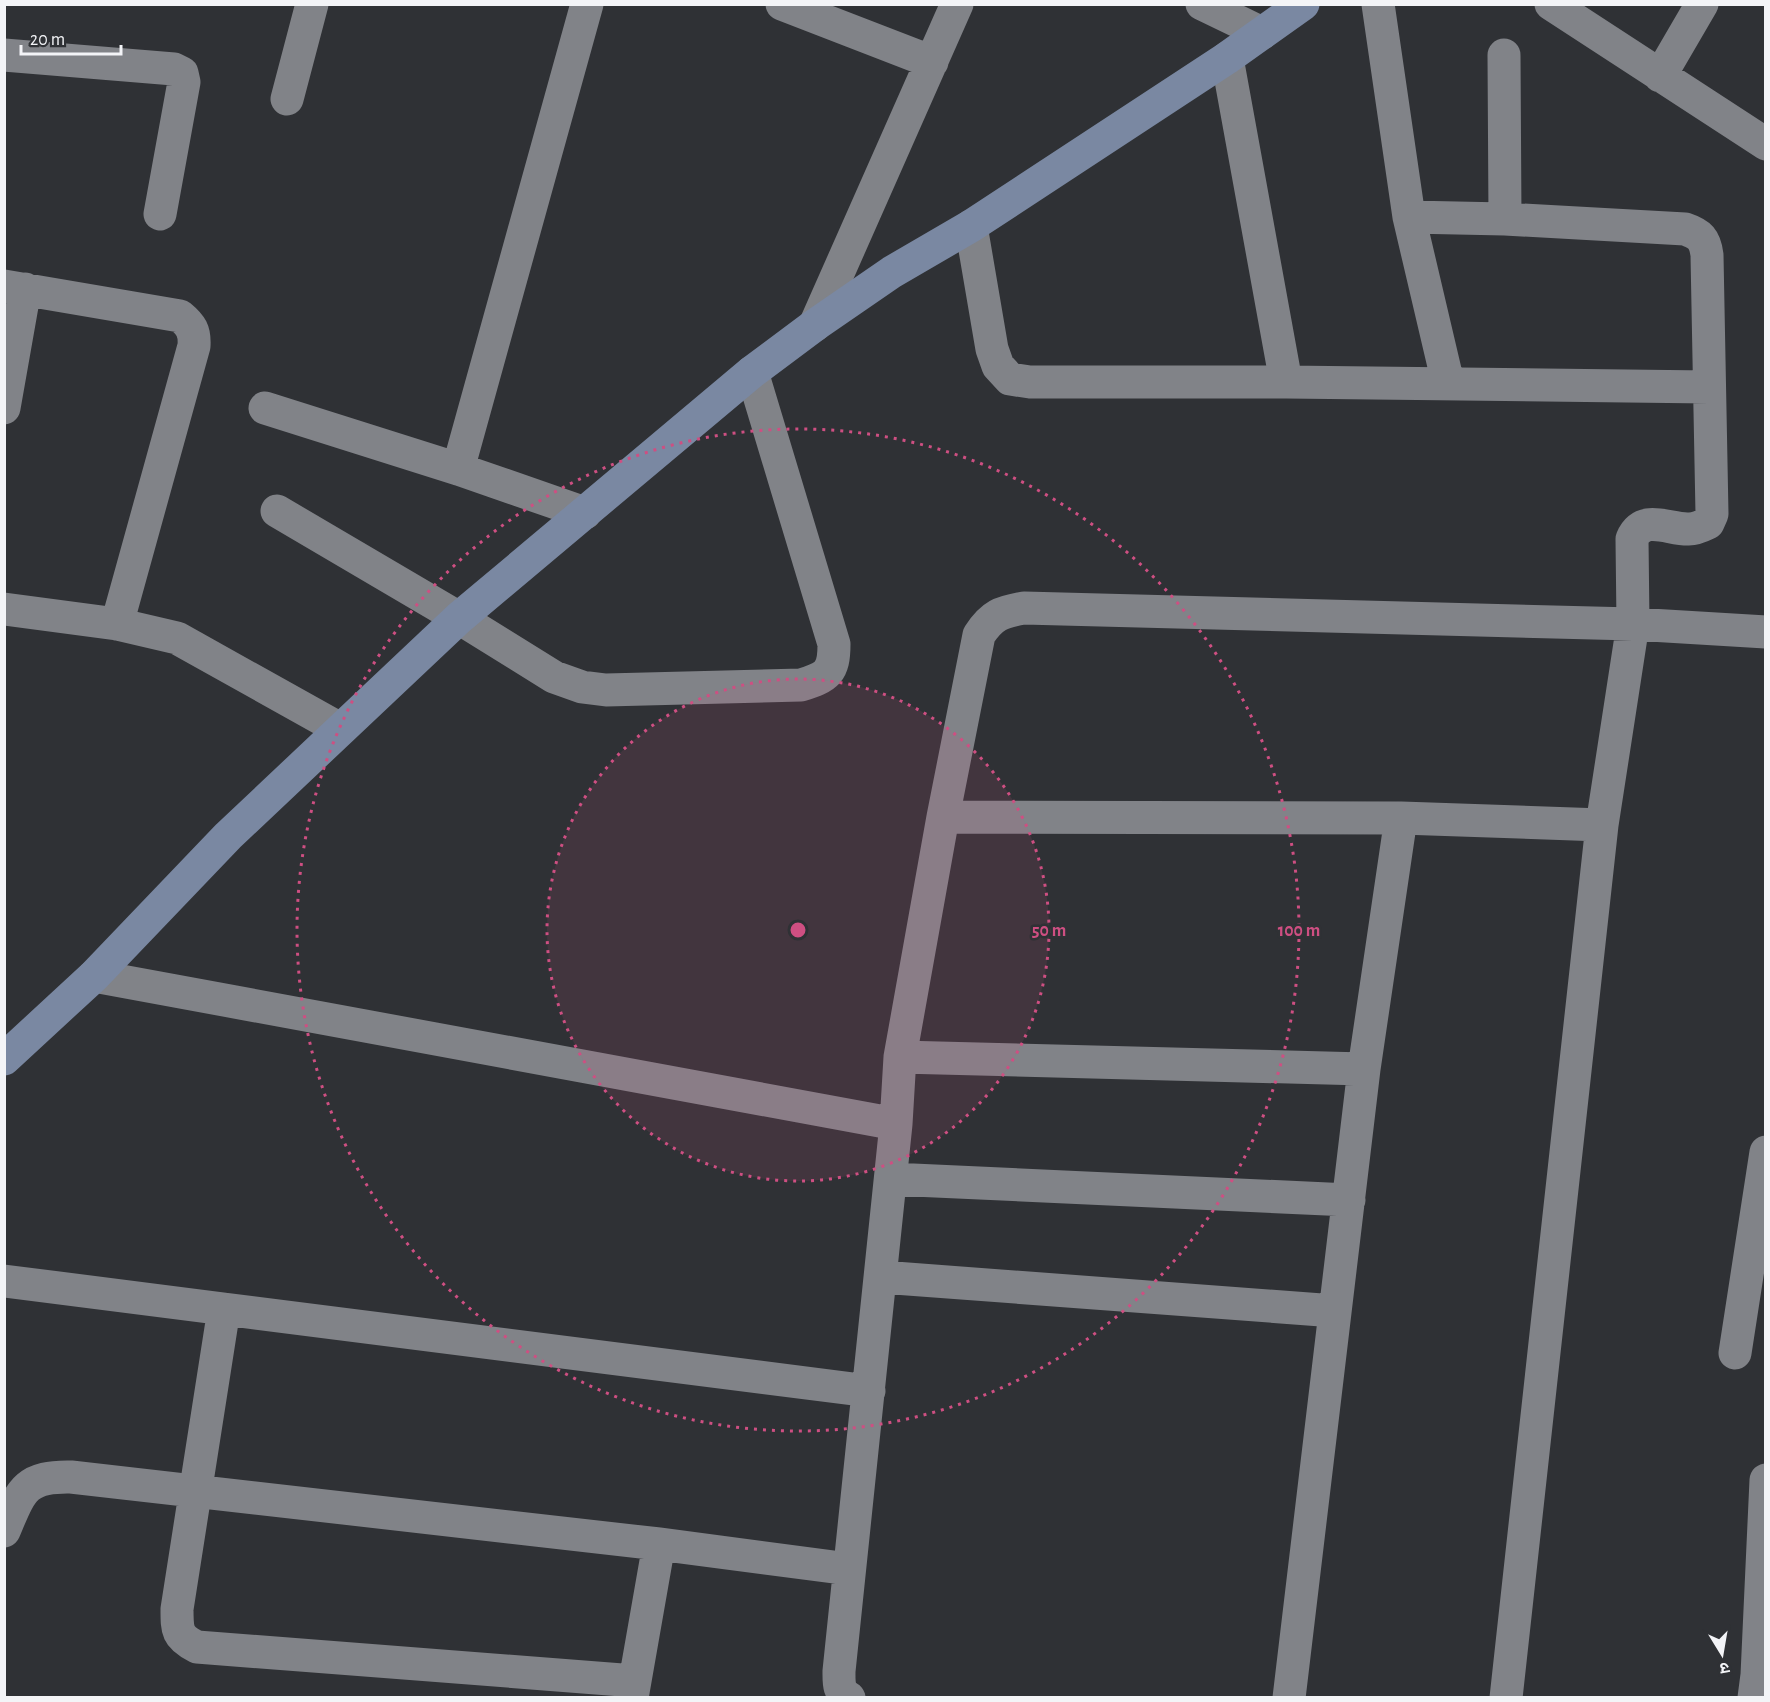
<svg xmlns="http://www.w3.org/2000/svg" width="1770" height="1702" viewBox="0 0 1770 1702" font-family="'Alegreya Sans','Noto Sans Devanagari',sans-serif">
  <rect width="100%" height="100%" fill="#2f3135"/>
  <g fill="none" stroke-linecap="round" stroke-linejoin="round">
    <path stroke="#818388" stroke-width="33" d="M782,4L932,62
      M1202,4L1262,33
      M1378,4L1409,217L1448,383
      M1551,4L1766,144
      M4,55L174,69L182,73L184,82L160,214
      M1504,55L1505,219
      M1227,58L1286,382
      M1660,76L1702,4
      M287,99L312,4
      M1409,217L1505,219L1685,229C1700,234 1705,239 1707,255L1712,514L1708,523C1702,526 1696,529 1689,529C1669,530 1643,513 1632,539L1633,624L1602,825L1506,1698
      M971,226L992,349L998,366L1010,379L1030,382H1286L1709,387
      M4,286L180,316C191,325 195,331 194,346L117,624
      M815,325L957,4
      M4,408L25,289
      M265,408L458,469L585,513
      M458,469L587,4
      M277,511L459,618L554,677L582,687L606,690L801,685C827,677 834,673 834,644L752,372
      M4,609L117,624L177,638L340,729
      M943,817L1401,818L1602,825
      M94,976L896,1124
      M900,1057L1364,1069
      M891,1179L1349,1200
      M881,1277L1335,1311
      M4,1281L224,1309
      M1735,1353L1766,1152
      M4,1531C21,1491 24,1476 71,1477L659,1544L849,1569
      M635,1681L197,1647C177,1637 177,1631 177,1609L224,1309L869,1391
      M632,1698L659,1544
      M849,1698C838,1692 839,1682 839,1671L896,1124L900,1057L943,817L979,635C992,615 1001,612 1024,608L1633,624L1766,632
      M1289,1698L1364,1069L1401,818
      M1754,1698L1757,1675L1766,1480"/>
    <path stroke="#7a88a2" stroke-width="33" d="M4,1059L94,976L228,836L459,618L752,372L815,325L892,272L971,226L1227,58L1303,4"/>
  </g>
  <circle cx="798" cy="930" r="251" fill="#ce4f82" fill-opacity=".12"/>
  <g fill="none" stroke="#ce4f82" stroke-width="3" stroke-dasharray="3 6">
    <circle cx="798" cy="930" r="251"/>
    <circle cx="798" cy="930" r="501"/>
  </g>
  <circle cx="798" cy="930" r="9" fill="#ce4f82" stroke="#2f3135" stroke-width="3"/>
  <g font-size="18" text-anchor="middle" font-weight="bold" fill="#ce4f82" stroke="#2f3135" stroke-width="5" stroke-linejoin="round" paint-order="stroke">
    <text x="1049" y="936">50 m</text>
    <text x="1299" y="936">100 m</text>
  </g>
  <rect width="1770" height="1702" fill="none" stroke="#f3f4f7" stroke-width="12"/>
  <g transform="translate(1722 1654) rotate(169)" stroke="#2f3135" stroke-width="4.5" paint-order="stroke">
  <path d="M0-4.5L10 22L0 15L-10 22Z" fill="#f3f4f7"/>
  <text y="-9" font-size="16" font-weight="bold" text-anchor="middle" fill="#f3f4f7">उ</text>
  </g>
  <path d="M21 45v9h100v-9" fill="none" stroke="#f3f4f7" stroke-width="3"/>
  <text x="30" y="45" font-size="18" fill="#f3f4f7" stroke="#2f3135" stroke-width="4.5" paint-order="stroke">20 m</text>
</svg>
